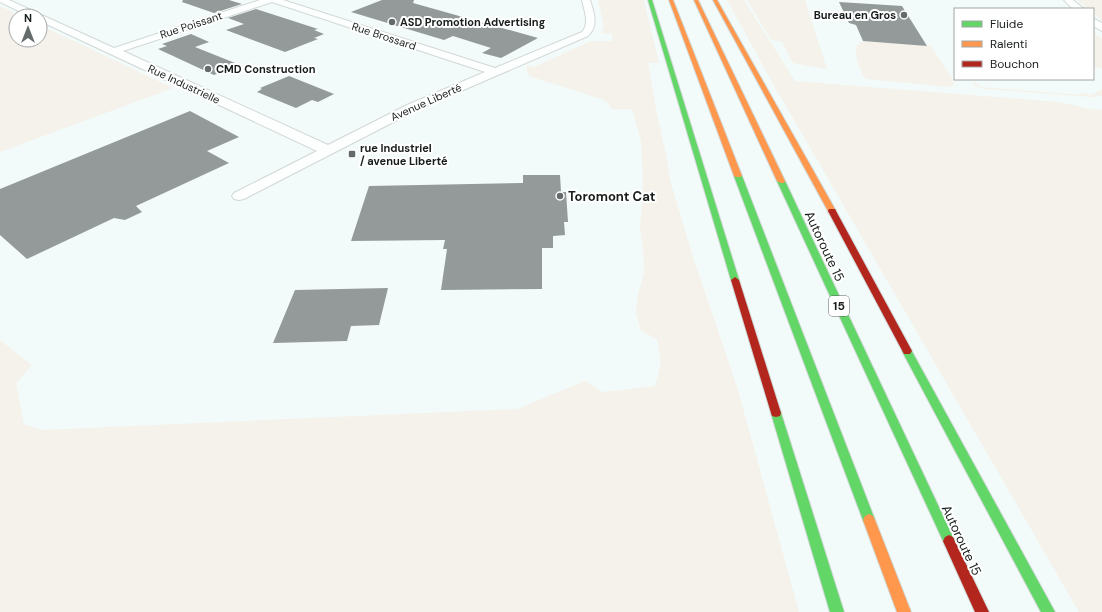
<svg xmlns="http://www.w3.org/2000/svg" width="1102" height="612" viewBox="0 0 1102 612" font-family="'DM Sans',sans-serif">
  <rect width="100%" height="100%" fill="#f2fbf9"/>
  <path fill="#f5f2ec" d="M598,0H644L659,63H648L656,109L666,154L670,180L693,257L738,390L799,612H0V340L32,365L16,384L24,424L41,430L517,409L585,381L603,392L655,386L661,364L657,339L641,331L636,313L638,295L644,273L643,248L640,230L643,181L641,141L632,109H611L608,103L601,99L532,77L527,74V65L534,67L591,41H613L612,34L601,33L604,27Z
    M727,0H744L795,81L1059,102L1085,108L1102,110V612H1079L772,82Z
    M747,0H805L827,69L793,63L782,42L771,40Z
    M1077,0H1102V20L1093,13V9H1088Z
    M0,6L21,16H16V40H40V25L173,88L0,152Z
    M1093,32L1102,39V69L1093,67V40H1094Z
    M863,41L931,46L952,78L954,84L949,87L866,79C860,72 854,55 856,46Z
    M972,83L978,84L981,87L1082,95L1079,92L1091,95L1102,89V96L1092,97L985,89L975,86Z"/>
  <path fill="#939a99" d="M183,0H229L242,4L214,13L182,2Z
    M382,0H414L413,3L538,38L501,58L482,53L491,48L453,36L444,40L351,12Z
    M839,2L902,6L927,46L863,41L856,25L849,23Z
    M256,9L318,29L314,30L324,34L314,38L318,39L285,52L226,30L244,24L228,18Z
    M191,34L209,42L195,47L240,65L214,75L158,49L167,46L162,44Z
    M289,76L334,94L318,102L312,100L296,108L257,92L262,89L260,88Z
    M190,111L239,137L207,151L229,163L136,206L142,212L125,220L114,218L27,259L0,235V189Z
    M523,175H560L561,192H566L568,222H564L565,235L553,236V248H542V289L441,290L447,249H443L445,240L351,241L369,186L523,183Z
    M388,288L379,325L351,326L347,341L273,343L295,290Z"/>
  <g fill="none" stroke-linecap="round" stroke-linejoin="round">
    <g stroke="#d1d8d7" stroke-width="2">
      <path id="street" d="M0,0H9L114,48L260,0H283L495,68L582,32C590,23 584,10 582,0H590C594,13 599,25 588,36L415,111L244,199L239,200L234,199L232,196L234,193L317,151L40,21V16H29L0,2ZM272,2L485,72L407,105L328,145L123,51Z
        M1064,0H1073L1084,9H1073Z
        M1093,18L1102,23V31L1093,26Z"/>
    </g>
    <g stroke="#d1d8d7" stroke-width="2">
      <path id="fast" d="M648,0H652L739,280L738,282L735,283L731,280Z
        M738,174L742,176L875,520L873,524L869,526L865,524L863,520L734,176Z
        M778,179H781L785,181L953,537L955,541L953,545L949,547L945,545L777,181Z
        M907,347L910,348L1055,612H1041L902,351L904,348Z
        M776,409L780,410L781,413L844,612H830L771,413L772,410Z"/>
    </g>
    <g stroke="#d1d8d7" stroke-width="2">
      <path id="slow" d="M669,0H673L742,176L740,177H736L734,176Z
        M694,0H698L785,181L784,183H781L777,181Z
        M713,0H717L836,211L835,213H829L828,211Z
        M869,514L873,516L875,520L911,612H897L863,520L865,516Z"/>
    </g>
    <g stroke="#d1d8d7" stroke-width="2">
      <path id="jam" d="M829,209H835L836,211L912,351L910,354H904L828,211Z
        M735,277L739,280L781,413L780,416L776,417L772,416L771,413L731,280Z
        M949,535L953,537L989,612H975L943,541L945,537Z"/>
    </g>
    <use href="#street" fill="#fdfefe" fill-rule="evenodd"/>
    <use href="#fast" fill="#63d668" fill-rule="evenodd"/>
    <use href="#slow" fill="#ff974d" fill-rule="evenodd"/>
    <use href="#jam" fill="#b3261e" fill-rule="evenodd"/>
  </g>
  <g fill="#646b6a" stroke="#fff" stroke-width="1.5">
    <circle cx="904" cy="15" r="4"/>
    <circle cx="392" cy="22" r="4"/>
    <circle cx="208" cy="69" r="4"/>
    <rect x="348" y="150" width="8" height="8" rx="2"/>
    <circle cx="560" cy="196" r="4"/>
  </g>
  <g text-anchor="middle" stroke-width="4" stroke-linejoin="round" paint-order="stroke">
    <g font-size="11" font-weight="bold" fill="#181e1d" stroke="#fff" text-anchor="start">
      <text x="896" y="19" text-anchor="end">Bureau en Gros</text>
      <text x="400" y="26">ASD Promotion Advertising</text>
      <text x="216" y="73">CMD Construction</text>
      <text x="360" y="152">rue Industriel<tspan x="360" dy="13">/ avenue Liberté</tspan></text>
    </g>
    <g font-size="11" fill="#181e1d" stroke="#fff">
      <text transform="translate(191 25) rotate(-18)" y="4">Rue Poissant</text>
      <text transform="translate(384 36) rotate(18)" y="4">Rue Brossard</text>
      <text transform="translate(184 84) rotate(25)" y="4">Rue Industrielle</text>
      <text transform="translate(426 102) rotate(-24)" y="4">Avenue Liberté</text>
    </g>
    <rect fill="#fff" stroke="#5d6261" stroke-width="1" x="829" y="296" width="20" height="20" rx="3"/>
    <g font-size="12" font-weight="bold" fill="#181e1d">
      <text x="839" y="310">15</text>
    </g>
    <g font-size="13" font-weight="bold" fill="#181e1d" stroke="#fff" text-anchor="start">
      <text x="568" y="201">Toromont Cat</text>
    </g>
    <g font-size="13" fill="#181e1d" stroke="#fff">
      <text transform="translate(825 246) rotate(65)" y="5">Autoroute 15</text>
      <text transform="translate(962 540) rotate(65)" y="5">Autoroute 15</text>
    </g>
  </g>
  <rect x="954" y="8" width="140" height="72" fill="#ffffff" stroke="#a3a5a5"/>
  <rect x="962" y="21" width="20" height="6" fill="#63d668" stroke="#a3a5a5"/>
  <text x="990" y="28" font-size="12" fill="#181e1d">Fluide</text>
  <rect x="962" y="41" width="20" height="6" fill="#ff974d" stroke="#a3a5a5"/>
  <text x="990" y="48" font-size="12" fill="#181e1d">Ralenti</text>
  <rect x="962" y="61" width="20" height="6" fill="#b3261e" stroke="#a3a5a5"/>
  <text x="990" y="68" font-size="12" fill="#181e1d">Bouchon</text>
  <g transform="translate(28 28)"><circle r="19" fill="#ffffff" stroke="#a3a5a5"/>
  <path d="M0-3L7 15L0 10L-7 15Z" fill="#646b6a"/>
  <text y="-6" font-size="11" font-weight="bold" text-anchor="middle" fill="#181e1d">N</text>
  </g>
</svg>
